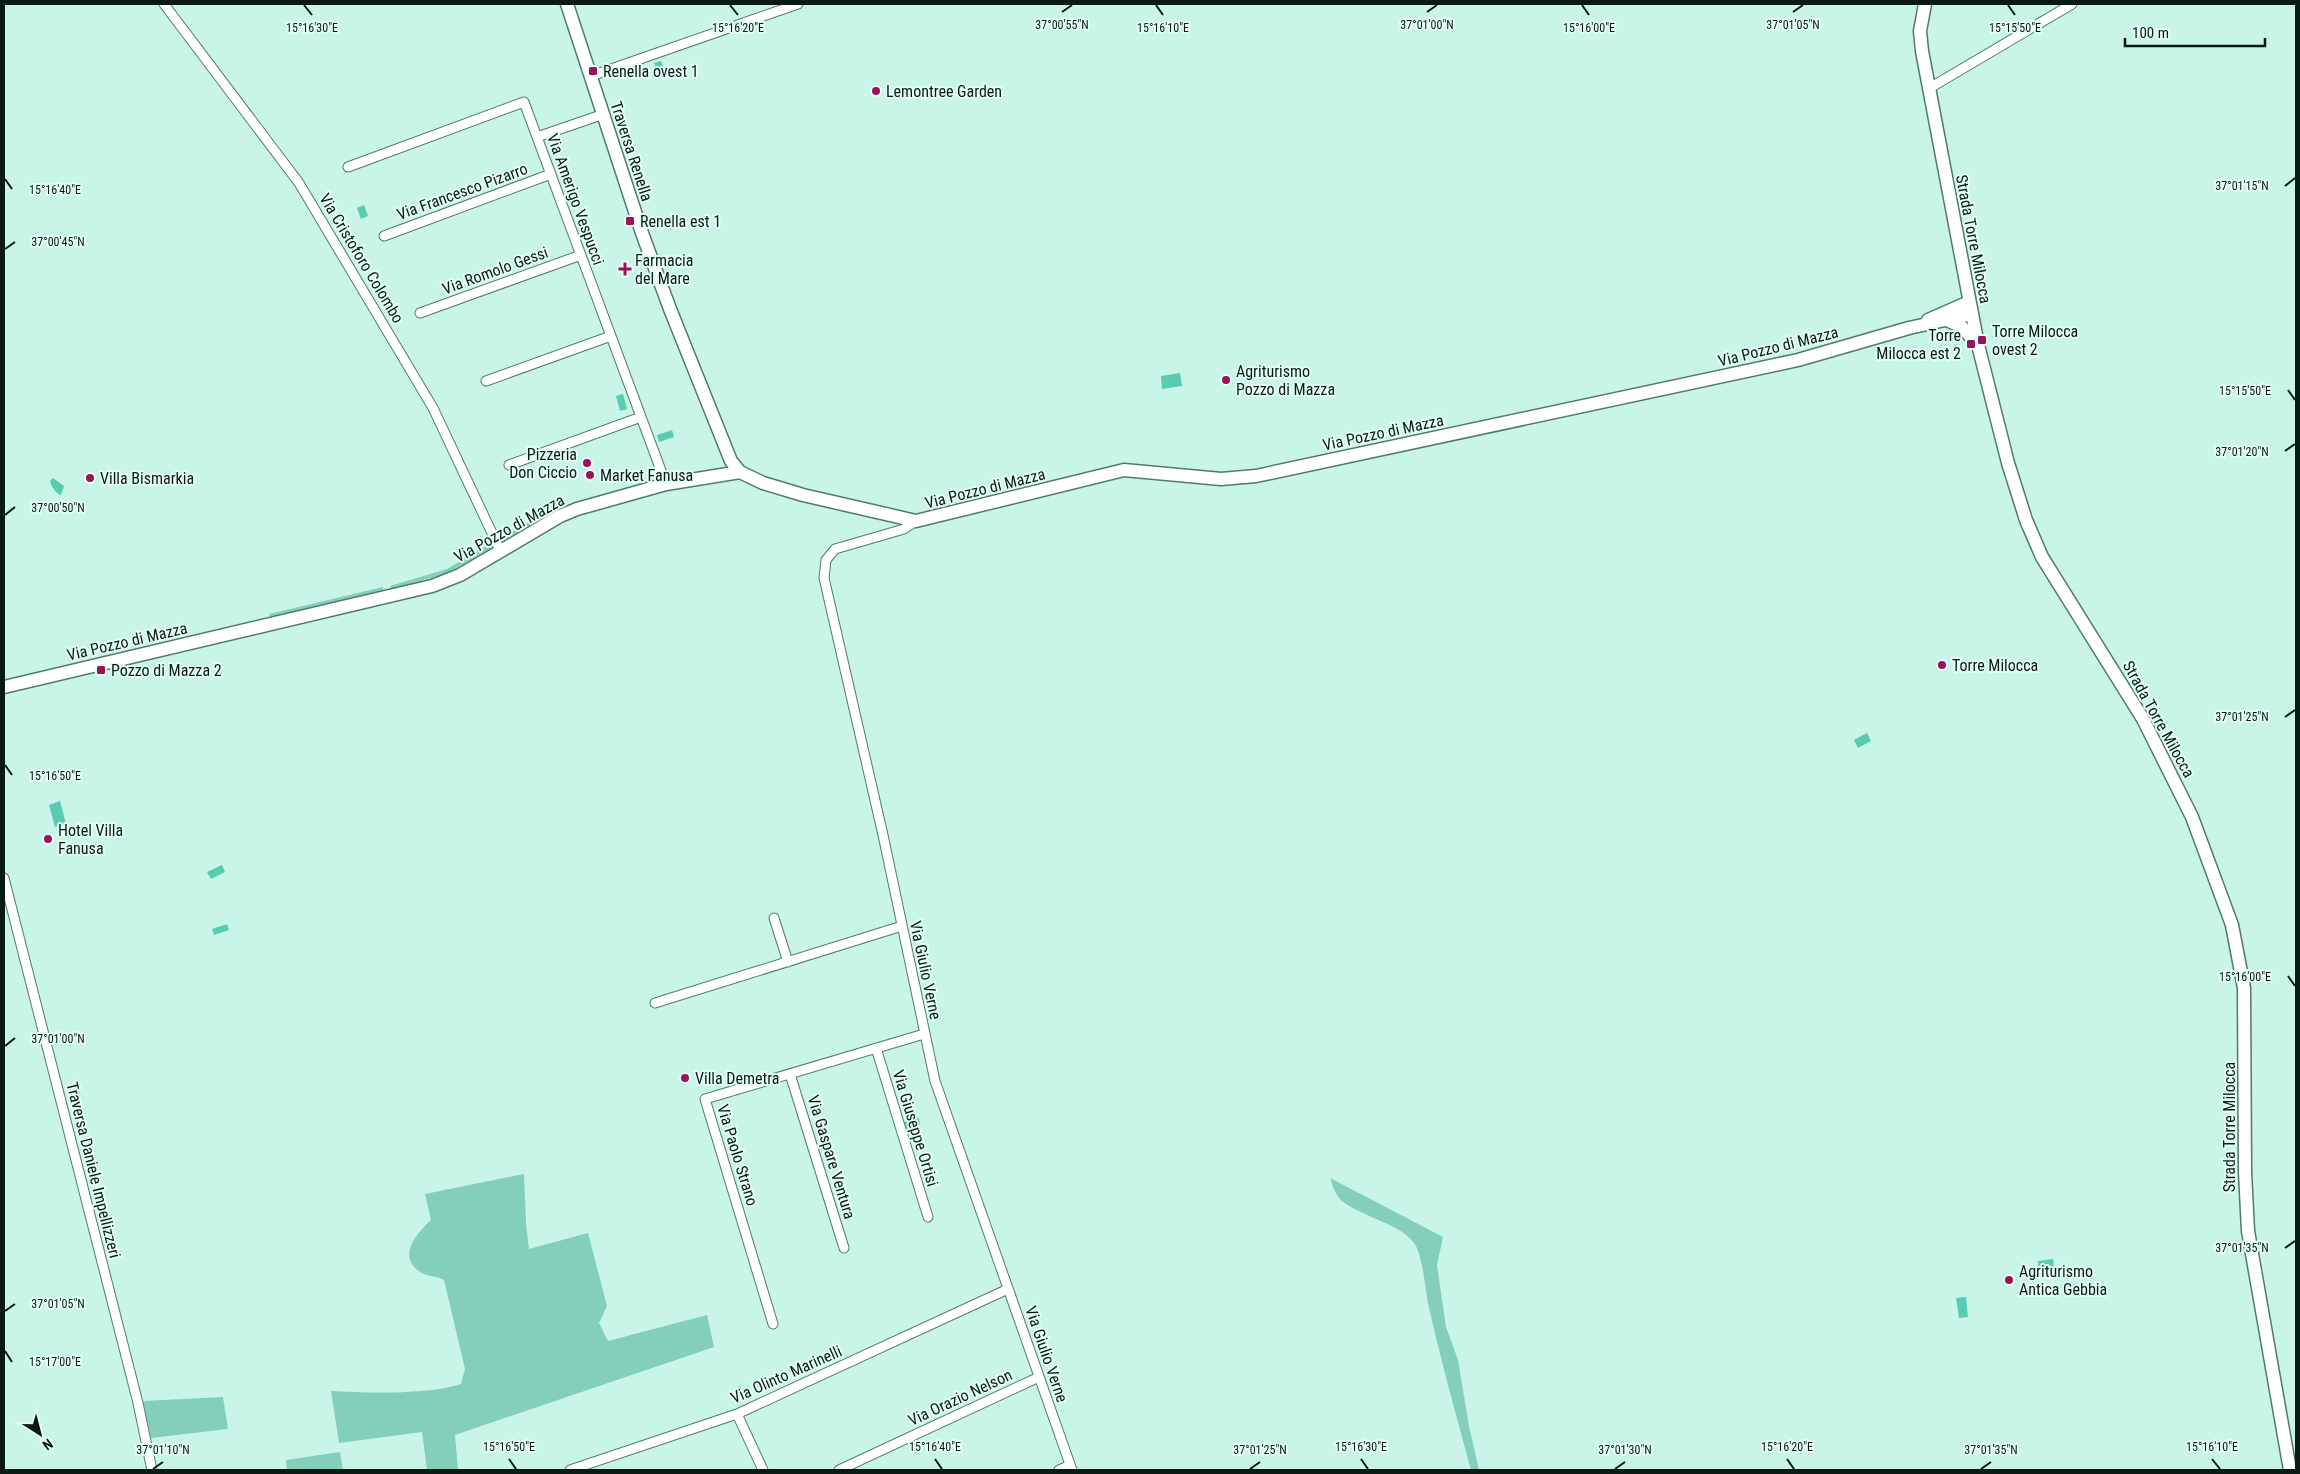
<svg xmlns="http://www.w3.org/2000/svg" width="2300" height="1474" viewBox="0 0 2300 1474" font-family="'Roboto Condensed',sans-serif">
  <rect width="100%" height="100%" fill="#c8f5e8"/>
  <path fill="#83cfbc" d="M529,522L530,525L502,541L499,539Z
    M491,543V548L448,573L392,589L390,586L447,569Z
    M383,587V591L271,618L269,614Z
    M524,1174L526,1223L529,1249L588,1233L607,1306L599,1323L608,1341L707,1315L714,1347L455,1435L458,1470H427L422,1432L339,1443L331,1391C366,1393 427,1395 461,1384L465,1369L444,1280C437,1276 429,1277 422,1273C395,1258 417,1233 431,1220L425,1194Z
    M1330,1178L1443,1237L1437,1265L1446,1327L1458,1360L1469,1426L1479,1470H1471C1457,1418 1442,1365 1430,1312C1425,1292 1424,1263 1416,1246C1404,1224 1363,1218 1342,1201C1336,1196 1333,1187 1330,1178Z
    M223,1397L228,1429L151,1438L143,1401Z
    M340,1452L343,1470H287L286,1460Z"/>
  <path fill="#59cbb1" d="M661,61L666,76L659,78L654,63Z
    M364,205L368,216L361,219L357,208Z
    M1180,373L1182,386L1162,389L1161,376Z
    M623,394L627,409L620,411L616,396Z
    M672,430L674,437L659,442L657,435Z
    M53,478L64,486L61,495C57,495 51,486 50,481Z
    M1867,733L1871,741L1858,748L1854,740Z
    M60,801L66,824L55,827L49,805Z
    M222,865L225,872L211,879L207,872Z
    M227,924L229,930L214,935L212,929Z
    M919,1118L920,1125L906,1129L904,1122Z
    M2053,1259L2055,1275L2040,1277L2038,1261Z
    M1966,1297L1968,1317L1959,1318L1956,1298Z"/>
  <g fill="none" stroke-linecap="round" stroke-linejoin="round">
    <g stroke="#517a6f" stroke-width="11">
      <path id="street" d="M164,4L299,183L433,408L500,550
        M591,76L798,4
        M1928,89L2072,4
        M537,137L604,114
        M348,167L524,102L666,484
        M384,236L551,174
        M420,313L581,255
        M486,381L611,336
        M509,465L641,417
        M916,521L904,529L835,549L826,560L824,578L883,835L935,1081L1072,1470
        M4,878L138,1403L152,1470
        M774,918L788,962
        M655,1003L902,926
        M876,1048L928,1217
        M790,1074L844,1248
        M773,1324L705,1099L924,1034
        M737,1414L763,1470
        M570,1470L737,1414L1008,1289
        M839,1470L1039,1377
        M1059,1470L1070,1465"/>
    </g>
    <g stroke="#517a6f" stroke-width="15">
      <path id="secondary" d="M567,4L642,233L670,309L731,461L740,472
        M1925,4L1920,31L1922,51L1978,345L2008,463L2026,520L2042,557L2143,719L2192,817L2232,925L2244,988L2245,1172L2248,1231L2290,1470
        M1928,320L1969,302
        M1949,321L1962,327L1977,344
        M4,687L432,586L460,575L560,516L577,509L666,484L740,472L763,483L803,495L916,521L1124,470L1221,479L1256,476L1798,360L1909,328L1972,314"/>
    </g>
    <use href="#street" stroke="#fff" stroke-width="9"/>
    <use href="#secondary" stroke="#fff" stroke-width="12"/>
  </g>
  <path fill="none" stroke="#091a16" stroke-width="2" d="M304,5L312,15M730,5L738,15M1156,5L1163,15M1582,5L1589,15M2008,5L2015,15M1062,12L1072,5M1427,12L1437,5M1793,12L1803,5M5,179L12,189M2285,186L2295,178M5,249L15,242M2288,390L2295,400M2285,451L2295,444M5,515L15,507M2285,717L2295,710M5,765L12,775M2288,976L2295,986M5,1046L15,1038M2285,1248L2295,1241M5,1311L15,1304M5,1351L12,1362M509,1459L516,1469M935,1459L942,1469M1361,1459L1368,1469M1787,1459L1794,1469M2212,1459L2220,1469M153,1469L163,1462M1250,1469L1260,1462M1615,1469L1625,1462M1981,1469L1991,1462"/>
  <g fill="#9e105c" stroke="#e3fef6" stroke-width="2">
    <rect x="588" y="66" width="10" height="10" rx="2.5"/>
    <circle cx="876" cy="91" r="5"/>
    <rect x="625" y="216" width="10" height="10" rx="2.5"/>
    <path d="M622.5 261.5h5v5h5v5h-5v5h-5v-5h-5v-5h5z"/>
    <rect x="1977" y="335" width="10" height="10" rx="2.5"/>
    <rect x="1966" y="339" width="10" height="10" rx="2.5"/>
    <circle cx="1226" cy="380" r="5"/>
    <circle cx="587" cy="463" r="5"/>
    <circle cx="590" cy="475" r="5"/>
    <circle cx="90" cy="478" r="5"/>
    <circle cx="1942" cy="665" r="5"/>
    <rect x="96" y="665" width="10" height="10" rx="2.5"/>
    <circle cx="48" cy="839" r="5"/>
    <circle cx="685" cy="1078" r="5"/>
    <circle cx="2009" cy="1280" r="5"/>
  </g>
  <g text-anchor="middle" stroke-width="4" stroke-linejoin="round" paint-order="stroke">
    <g font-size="16" fill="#091a16" stroke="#e3fef6" text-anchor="start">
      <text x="603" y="77">Renella ovest 1</text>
      <text x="886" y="97">Lemontree Garden</text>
      <text x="640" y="227">Renella est 1</text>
      <text x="635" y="266">Farmacia<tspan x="635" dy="18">del Mare</tspan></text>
      <text x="1992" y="337">Torre Milocca<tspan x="1992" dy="18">ovest 2</tspan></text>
      <text x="1961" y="341" text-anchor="end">Torre<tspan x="1961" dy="18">Milocca est 2</tspan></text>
      <text x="1236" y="377">Agriturismo<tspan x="1236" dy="18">Pozzo di Mazza</tspan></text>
      <text x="577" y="460" text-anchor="end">Pizzeria<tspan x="577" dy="18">Don Ciccio</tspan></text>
      <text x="600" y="481">Market Fanusa</text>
      <text x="100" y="484">Villa Bismarkia</text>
      <text x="1952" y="671">Torre Milocca</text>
      <text x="111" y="676">Pozzo di Mazza 2</text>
      <text x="58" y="836">Hotel Villa<tspan x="58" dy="18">Fanusa</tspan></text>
      <text x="695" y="1084">Villa Demetra</text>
      <text x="2019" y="1277">Agriturismo<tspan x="2019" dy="18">Antica Gebbia</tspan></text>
    </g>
    <g font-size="16" fill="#091a16" stroke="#e3fef6">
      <text transform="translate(632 151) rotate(72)" y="6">Traversa Renella</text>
      <text transform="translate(462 191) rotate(-20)" y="6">Via Francesco Pizarro</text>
      <text transform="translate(576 199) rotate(70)" y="6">Via Amerigo Vespucci</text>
      <text transform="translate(1974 239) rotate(79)" y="6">Strada Torre Milocca</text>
      <text transform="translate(362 258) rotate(59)" y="6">Via Cristoforo Colombo</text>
      <text transform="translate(495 270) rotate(-20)" y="6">Via Romolo Gessi</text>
      <text transform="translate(1778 346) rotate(-14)" y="6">Via Pozzo di Mazza</text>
      <text transform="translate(1383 432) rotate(-12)" y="6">Via Pozzo di Mazza</text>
      <text transform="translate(985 488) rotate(-14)" y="6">Via Pozzo di Mazza</text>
      <text transform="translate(509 528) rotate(-29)" y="6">Via Pozzo di Mazza</text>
      <text transform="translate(127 641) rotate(-13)" y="6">Via Pozzo di Mazza</text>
      <text transform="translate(2159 719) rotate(61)" y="6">Strada Torre Milocca</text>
      <text transform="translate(926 970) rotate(78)" y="6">Via Giulio Verne</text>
      <text transform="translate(2229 1127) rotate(-90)" y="6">Strada Torre Milocca</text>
      <text transform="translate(916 1128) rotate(73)" y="6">Via Giuseppe Ortisi</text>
      <text transform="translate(738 1155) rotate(73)" y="6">Via Paolo Strano</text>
      <text transform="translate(832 1157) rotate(73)" y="6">Via Gaspare Ventura</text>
      <text transform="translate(94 1170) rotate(76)" y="6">Traversa Daniele Impellizzeri</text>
      <text transform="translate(1047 1354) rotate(71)" y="6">Via Giulio Verne</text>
      <text transform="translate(786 1374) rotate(-24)" y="6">Via Olinto Marinelli</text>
      <text transform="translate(960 1397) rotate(-25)" y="6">Via Orazio Nelson</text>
    </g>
  </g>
  <g font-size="12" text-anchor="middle" fill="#091a16" stroke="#e3fef6" stroke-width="4" stroke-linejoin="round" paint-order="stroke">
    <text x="1062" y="29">37°00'55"N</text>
    <text x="1427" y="29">37°01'00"N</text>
    <text x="1793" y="29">37°01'05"N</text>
    <text x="312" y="32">15°16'30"E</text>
    <text x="738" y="32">15°16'20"E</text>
    <text x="1163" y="32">15°16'10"E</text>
    <text x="1589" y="32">15°16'00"E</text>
    <text x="2015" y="32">15°15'50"E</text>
    <text x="2242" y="190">37°01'15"N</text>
    <text x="55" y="194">15°16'40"E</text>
    <text x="58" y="246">37°00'45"N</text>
    <text x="2245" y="395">15°15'50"E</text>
    <text x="2242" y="456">37°01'20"N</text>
    <text x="58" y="512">37°00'50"N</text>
    <text x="2242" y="721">37°01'25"N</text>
    <text x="55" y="780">15°16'50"E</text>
    <text x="2245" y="981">15°16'00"E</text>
    <text x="58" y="1043">37°01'00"N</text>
    <text x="2242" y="1252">37°01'35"N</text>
    <text x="58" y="1308">37°01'05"N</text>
    <text x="55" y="1366">15°17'00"E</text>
    <text x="509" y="1451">15°16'50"E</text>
    <text x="935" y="1451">15°16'40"E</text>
    <text x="1361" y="1451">15°16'30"E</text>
    <text x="1787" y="1451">15°16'20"E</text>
    <text x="2212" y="1451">15°16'10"E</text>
    <text x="163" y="1454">37°01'10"N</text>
    <text x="1260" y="1454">37°01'25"N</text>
    <text x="1625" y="1454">37°01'30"N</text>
    <text x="1991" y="1454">37°01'35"N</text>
  </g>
  <rect width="2300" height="1474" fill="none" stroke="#091a16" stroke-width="10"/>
  <g transform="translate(40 1434) rotate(144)" stroke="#e3fef6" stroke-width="4" paint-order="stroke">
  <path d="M0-4L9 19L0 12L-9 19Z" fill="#091a16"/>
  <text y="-8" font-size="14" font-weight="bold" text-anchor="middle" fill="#091a16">N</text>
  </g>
  <path d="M2125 38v8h140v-8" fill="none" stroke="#091a16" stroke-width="2.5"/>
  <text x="2132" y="38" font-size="15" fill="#091a16" stroke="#e3fef6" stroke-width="4" paint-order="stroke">100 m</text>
</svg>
